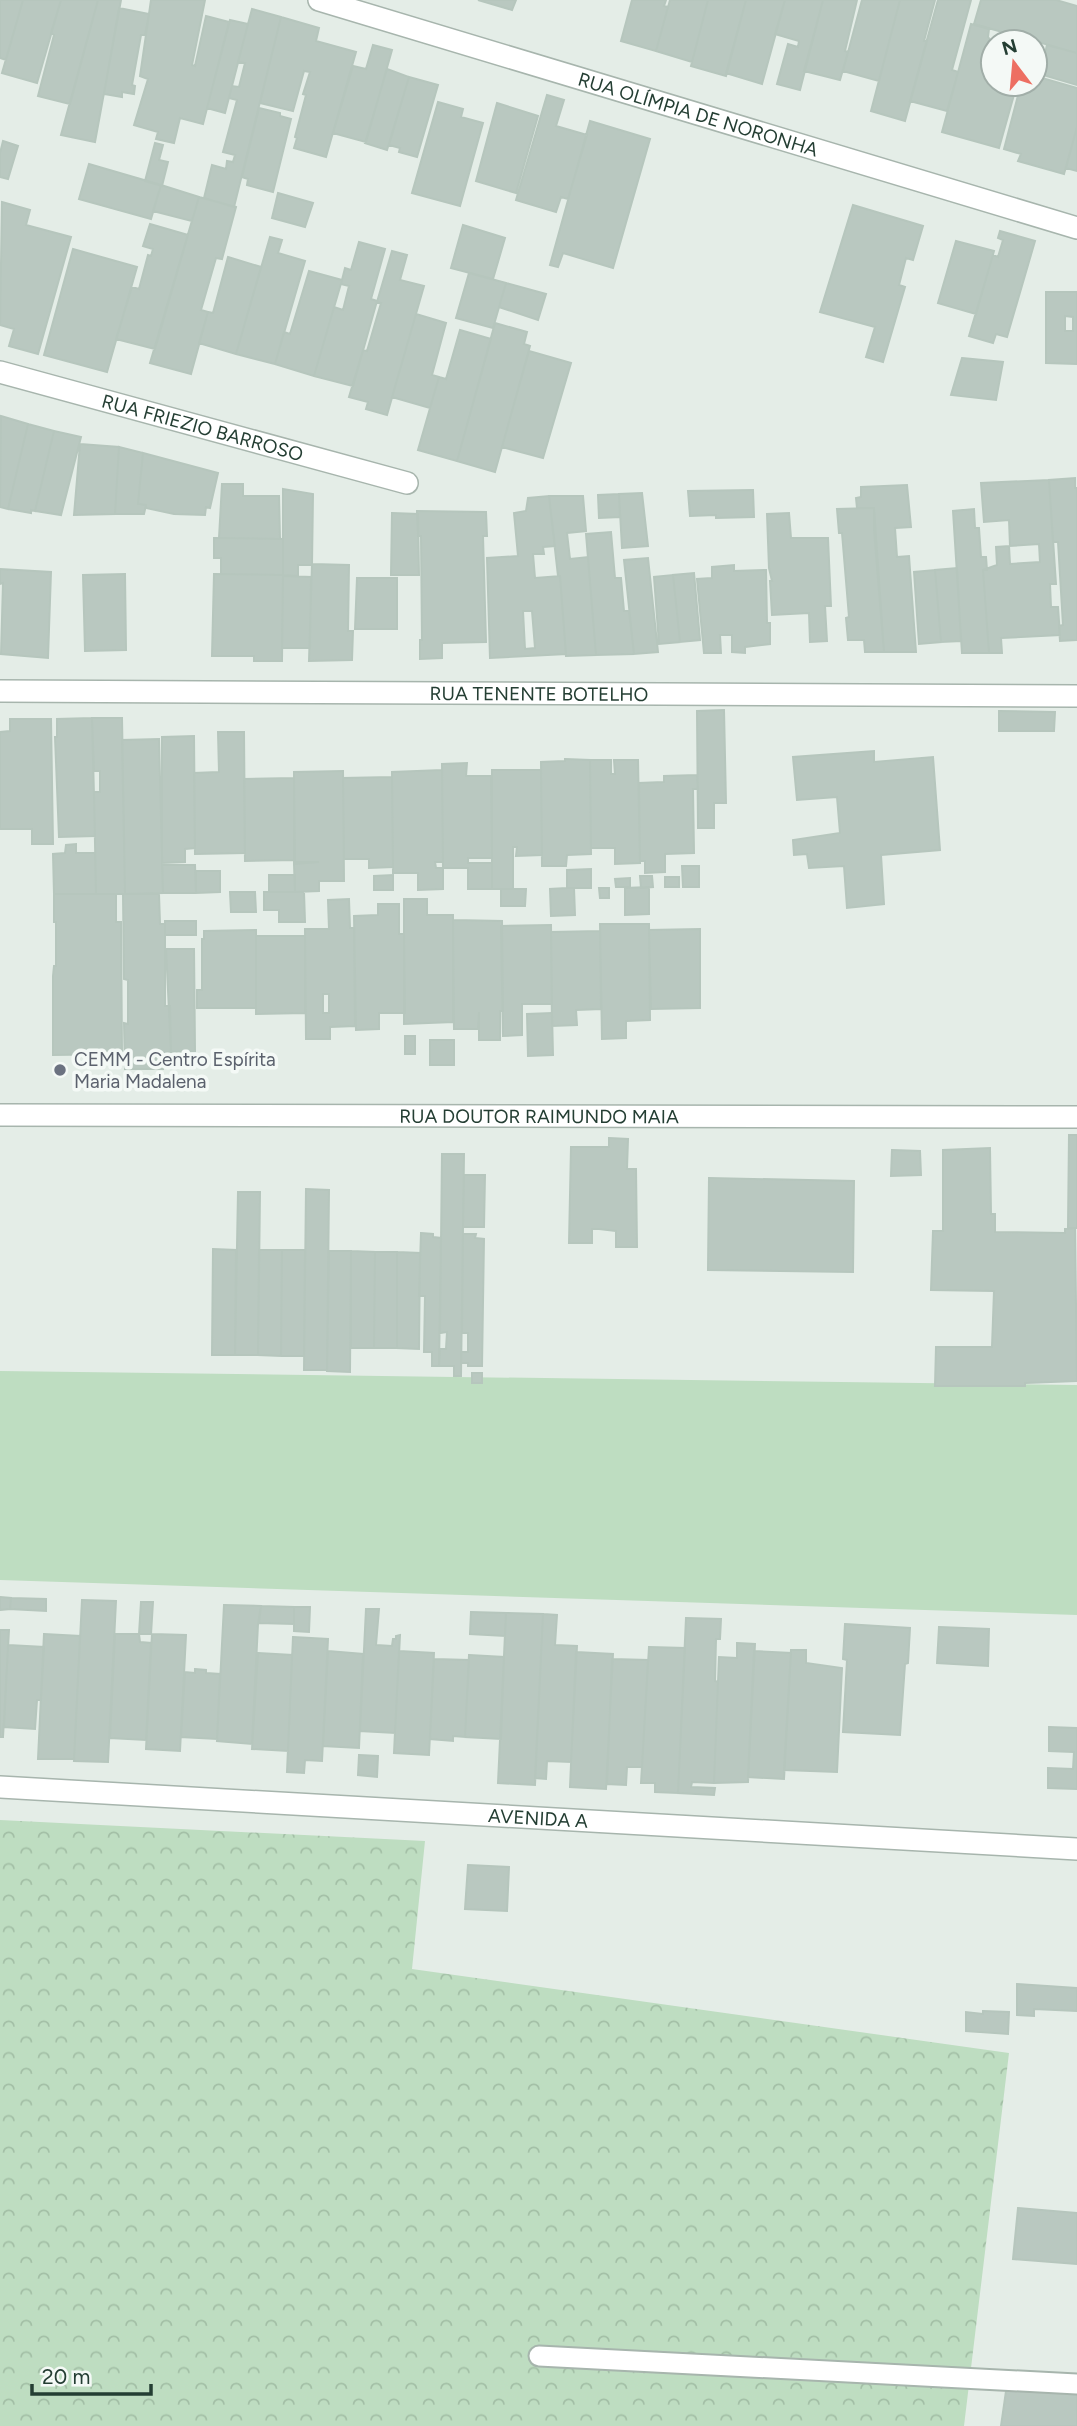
<svg xmlns="http://www.w3.org/2000/svg" width="1077" height="2426" viewBox="0 0 1077 2426" font-family="Figtree,sans-serif">
  <defs>
    <pattern id="forest-crowns" width="20" height="18" patternUnits="userSpaceOnUse" patternTransform="scale(1.75)"><rect width="20" height="18" fill="#beddc1"/><path d="M2 6a3 3 0 1 1 6 0M12 15a3 3 0 1 1 6 0" fill="none" stroke="#a3bfa6"/></pattern>
  </defs>
  <rect width="100%" height="100%" fill="#e4ede7"/>
  <path fill="#beddc1" d="M0,1371L1077,1385V1615L0,1580Z"/>
  <path fill="url(#forest-crowns)" d="M0,1820L425,1841L412,1969L1009,2053L964,2426H0Z"/>
  <path fill="#b9c8c0" stroke="#b6c6bd" stroke-width="2" fill-rule="evenodd" d="M0,0H23L6,60L0,58Z
    M23,0H61L37,83L2,73Z
    M61,0H98L70,104L38,96L54,35L51,33Z
    M98,0H121L95,142L61,135Z
    M151,0H205L192,65L195,66L206,16L229,22L203,124L180,118L174,143L156,139L158,132L134,125L148,79L140,76Z
    M478,0H516L512,10Z
    M632,0H666L664,6L668,7L656,51L621,41Z
    M670,0H708L692,62L656,51Z
    M708,0H746L726,76L691,66Z
    M746,0H785L762,84L726,73Z
    M785,0H823L800,90L777,84L788,44L798,47L799,41L775,34Z
    M823,0H857L845,51L848,52L840,80L804,71Z
    M862,0H900L879,81L843,71Z
    M900,0H935L924,41H927L905,121L871,111Z
    M938,0H971L952,70L958,72L947,111L910,101Z
    M981,0H1056L1077,6V53L974,24Z
    M119,8L149,14L145,35H141L132,85L135,86L134,94L122,92V97L104,94Z
    M252,9L281,17L234,207L204,198L212,165L226,169L227,161L233,162L235,155L223,152L237,100L229,98L232,86L239,87L245,63L238,62Z
    M281,17L319,28L316,41L356,52L326,157L294,148L297,138L295,137L306,95L303,94L310,72L304,71L293,111L260,103Z
    M230,20L248,24L225,113L207,108Z
    M971,24L989,29L988,37L992,42L990,52L993,53V84H1017L999,148L942,132Z
    M373,45L392,50L366,142L333,133L353,66L366,69Z
    M1047,45L1077,53V85L1040,74Z
    M387,69L409,77L387,150L365,143Z
    M1035,76L1077,88V127L1064,174L1018,161L1021,154L1004,149L1021,84H1035Z
    M409,77L438,85L417,157L399,152L400,148L389,145Z
    M547,95L564,100L556,126L587,135L568,199L561,197L556,212L516,200Z
    M438,102L463,109L461,117L483,123L460,206L412,193Z
    M497,103L538,116L516,193L476,181Z
    M259,108L280,113V116L291,119L273,192L247,185L248,179L242,177Z
    M590,121L650,139L613,268L563,253L558,267L550,265Z
    M1077,127V171L1066,168Z
    M3,141L18,146L8,179L0,177V153Z
    M155,143L163,145L159,160L168,162L162,186L145,181Z
    M89,164L161,185L151,219L79,199Z
    M161,185L199,197L192,221L153,211Z
    M278,193L313,203L305,227L272,218Z
    M199,197L236,207L222,259L216,258L201,310L208,312L191,374L150,363Z
    M2,202L30,210L26,225L71,237L38,354L9,346L14,329L0,325Z
    M853,205L923,226L913,260L906,258L899,285L905,287L883,362L866,357L875,327L820,312Z
    M150,224L188,235L155,349L116,339L132,287L139,289L148,255L151,256L153,249L143,246Z
    M463,225L505,238L493,279L451,268Z
    M1000,231L1035,241L1007,337L996,334L993,343L969,336L993,255L998,257L1003,240L998,238Z
    M270,237L282,240L278,253L305,261L275,364L236,354Z
    M956,241L994,251L976,314L938,303Z
    M359,242L385,249L371,299L377,301L353,386L314,376L334,307L343,310L349,286L341,284L345,268L351,270Z
    M73,249L137,267L107,372L44,355Z
    M392,251L407,255L400,280L424,286L387,415L366,409L368,402L349,397L363,350L367,351L381,303L377,302Z
    M228,257L261,267L236,354L199,343L208,312L213,313Z
    M309,271L342,280L314,376L275,364L284,332L290,334Z
    M469,273L506,283L493,328L456,318Z
    M506,283L546,294L538,320L499,307Z
    M1046,292H1077V364L1046,363ZM1065,316L1073,317V331H1065Z
    M416,314L446,323L432,375L439,377L430,408L392,397Z
    M495,323L527,332L524,344L530,346L495,472L457,461Z
    M460,330L491,339L457,461L418,450L439,377L446,379Z
    M529,351L571,363L543,458L502,447Z
    M962,358L1003,362L996,400L951,395Z
    M1,416L28,424L8,509L0,507Z
    M28,424L54,431L35,511L31,510V513L8,509Z
    M54,431L81,437L61,515L35,511Z
    M80,444L119,447L115,514L74,515Z
    M119,447L143,453L138,504L146,505L144,514H115Z
    M143,453L218,473L210,508L206,507L205,515L174,514L146,508V505L138,504Z
    M1075,478V488H1077V640L1060,641L1059,626L1063,625L1058,542H1053L1049,480Z
    M1049,480L1056,584H1050L1051,607H1058L1060,635L1001,638L1002,653H989L983,570L997,565L996,547L1009,546L1010,564L1040,562L1039,544L1010,546L1009,520L984,522L981,483Z
    M222,484H243V496H279L280,539L219,538Z
    M907,485L911,527L895,528L897,557L909,556L916,652H884L874,508H857L856,498L861,497V487Z
    M283,489L313,494L312,565H298V576L283,575Z
    M753,490L754,517L716,518V515L690,516L688,491Z
    M642,493L648,546L622,548L619,494Z
    M619,494L620,517L599,518L598,495Z
    M549,496L555,546L543,547L544,554H533L535,578L560,576L566,654L490,658L487,558L518,556L514,513L526,511L528,498ZM523,611H532L535,648L525,649Z
    M549,496H583L586,531L567,533L570,559L588,557L596,655L566,656L560,576H558Z
    M874,508V530L884,652H865L864,640H848L846,618L849,617L842,533H839L837,509Z
    M974,509L975,528H979L981,557H986L987,570H983L989,653H962L953,511Z
    M417,511L486,512L487,536H483L486,642L442,643V658L420,659V640H422L421,536H418Z
    M392,513L418,514L419,575H391Z
    M789,513L791,538H828L831,606H825L827,641L810,642L809,613L772,615L770,581H772L769,568L767,514Z
    M611,532L615,578H621L624,611H629L634,654L596,655L586,534Z
    M214,538L283,539V575L221,574V558H214Z
    M648,558L658,652L634,654L624,560Z
    M312,564L349,565L348,631H353L352,660L309,661Z
    M734,565V571L766,570L767,623H770V644L745,647V653L732,652V635H720L721,653H704L697,579L712,578V567Z
    M957,568L961,641L941,642L935,570Z
    M0,569L51,572L48,658L1,654L3,583L0,584Z
    M935,570L941,642L919,644L914,572Z
    M694,573L700,640L680,642L673,575Z
    M125,574L126,650L85,651L83,575Z
    M214,574L283,575L282,661H254V656H212Z
    M673,575L680,642L659,644L654,577Z
    M283,576L311,577L310,648H282Z
    M357,578H397V629H355Z
    M724,710L726,803H714V828H698L697,711Z
    M999,711L1055,712L1054,731H999Z
    M92,718H122L125,894H96L94,792H100V771H94Z
    M92,718L95,836L59,837L55,737H57V719Z
    M10,719H51L53,844H32V829H0V732L10,731Z
    M218,732H244L245,853L195,854L194,773L219,772Z
    M194,736L195,848L185,849V862L162,863V737Z
    M159,739L163,893L125,894L122,740Z
    M874,751V762L933,757L940,850L881,855L884,904L847,908L844,866L809,868L807,854L794,855L793,840L840,833L837,797L797,800L793,757Z
    M565,759L590,760L591,854L567,855L566,866H542L541,762L565,761Z
    M590,760H611V774H615L614,760H638L640,863L615,864V848H591Z
    M467,763L466,776H491L492,858H468V863H492V889H468V868H443L442,764Z
    M442,770L443,862H435L436,868H443V889L418,890V873H393L392,772Z
    M492,770H541L542,855L516,856L517,847H513V889H492Z
    M343,771L344,881H319V891L295,892L294,864L319,862H294V772Z
    M697,775L698,789H693L694,853L665,854V872L645,873V861H640L639,783L664,782V776Z
    M392,777L393,867L369,868V859H344L343,778Z
    M294,778L295,860L245,861L244,779Z
    M76,844V853H95L96,894H54L53,854L65,853L66,845Z
    M162,865H195L196,893H163Z
    M682,866H699V887H683Z
    M591,869V888H567V870Z
    M196,871H220V892L196,893Z
    M269,875H295V892H269Z
    M393,875V890H374V876Z
    M640,876H652L653,887L641,888Z
    M665,877H679V887H665Z
    M630,878V887H616L615,879Z
    M649,887V914L625,915V888Z
    M567,888H574L575,915L551,916L550,889Z
    M599,888H609V898H600Z
    M501,889H526L525,906H501Z
    M230,892H255L256,912H231Z
    M264,892H304L305,922H279V910H264Z
    M54,894H116V922H121L122,1054L53,1055V976L54,966H56V922H54Z
    M123,894H159L160,924H165V1006H170L171,1052L163,1053V1069H125L124,1023L128,1024V980L124,979Z
    M349,899L350,928H354L355,1026L330,1027V1039H306L305,929H329L328,900ZM323,994H329V1013H323Z
    M404,899H427V915H453V1022L404,1024Z
    M378,904H399V934H404L405,1013H379V1029L356,1030L354,916L378,915Z
    M453,920L502,921L503,1011H500V1040H479V1012L478,1029H454Z
    M165,921H196V935H165Z
    M600,924H649L650,1020L626,1021V1038L602,1039Z
    M551,925L552,1004H522V1035L503,1036L501,926Z
    M700,929V1008L651,1009L649,930Z
    M256,930V1008H197V990H202V939H204V931Z
    M600,931L601,1009L576,1010L577,1025L552,1026L551,932Z
    M256,936H305V1013L256,1014Z
    M166,949H194L195,1051L171,1052Z
    M552,1013L553,1055L528,1056L527,1014Z
    M405,1036H415V1054H405Z
    M430,1040H454V1065H430Z
    M1069,1135H1077V1228H1068Z
    M609,1138L628,1139L627,1169H636L637,1247H616V1231L599,1229H592V1243H569L571,1147H609Z
    M990,1148L991,1214H995V1232L1065,1233V1229L1075,1228L1077,1381L1025,1383V1386H935L936,1347H992L994,1291L931,1290L933,1231H943V1150Z
    M892,1150L920,1151L921,1175L891,1176Z
    M442,1154H464L461,1376H454V1366H439L440,1349H446L447,1332L440,1333Z
    M464,1175H485L484,1227H463Z
    M709,1178L854,1181L853,1272L708,1270Z
    M306,1189L329,1190L327,1370H304Z
    M238,1192H260L258,1355H235Z
    M421,1233L433,1234V1237L441,1238L439,1366H432V1352H424L425,1296H419Z
    M463,1234H476L475,1238L484,1239L482,1366H468V1363H461V1352H468V1333H462Z
    M213,1249L236,1250L235,1355H212Z
    M259,1250H282L281,1356L258,1355Z
    M282,1250H305L304,1356H281Z
    M329,1251H351L350,1372L327,1371Z
    M351,1251L375,1252L374,1348H351Z
    M375,1252H397V1348H374Z
    M397,1252L420,1253L419,1349L397,1348Z
    M472,1373H482V1383H472Z
    M0,1597L11,1598L10,1609L0,1610Z
    M11,1598L46,1599V1611L10,1609Z
    M82,1600L116,1601L108,1762L74,1761Z
    M141,1602H153L151,1634H139Z
    M224,1605L261,1606L258,1624L252,1744L217,1741Z
    M261,1606L294,1607V1624L259,1623Z
    M294,1607H310L309,1632L294,1631Z
    M366,1609H379L376,1645L392,1646L393,1639H396V1636L400,1635L395,1733L360,1731Z
    M471,1612L506,1613L505,1636L470,1634Z
    M506,1613L543,1614L535,1785L498,1783Z
    M543,1614L557,1615L555,1645L577,1646L571,1762L547,1761L546,1779L535,1778Z
    M686,1618L721,1619L720,1639H716L715,1681L718,1682L714,1783L692,1782L691,1787L715,1788L714,1795L678,1793Z
    M845,1624L910,1628L908,1663L905,1664L900,1735L843,1732L847,1660L843,1659Z
    M939,1627L989,1629L988,1666L937,1663Z
    M0,1630H9L3,1737H0Z
    M44,1634L80,1636L74,1759H38Z
    M115,1634H139L140,1642L151,1643L146,1740L110,1738Z
    M152,1634L186,1635L180,1751L146,1749Z
    M293,1637L328,1639L322,1761L305,1760L304,1773L287,1772Z
    M737,1643L755,1644L748,1782L714,1783L719,1657L737,1658Z
    M8,1645L44,1647L41,1700H37L35,1729L4,1727Z
    M649,1647L685,1648L678,1793L655,1792V1783H641Z
    M791,1650H806V1663L842,1668L837,1772L784,1770Z
    M328,1651L363,1654L359,1748L323,1746Z
    M399,1651L434,1653L429,1755L394,1753Z
    M754,1651L791,1653L784,1779L748,1777Z
    M576,1652L613,1654L606,1789L570,1787Z
    M258,1653L292,1655L288,1751L252,1749Z
    M469,1655L504,1657L501,1739L465,1737Z
    M434,1659L469,1660L465,1737L453,1736V1741L430,1739Z
    M612,1659L648,1660L642,1767H627L626,1785L607,1784Z
    M195,1669L206,1670V1673L220,1674L217,1739L181,1737L185,1672L195,1673Z
    M1049,1727L1077,1728V1789L1048,1788V1768L1073,1769L1074,1752L1049,1751Z
    M359,1755L378,1756L377,1777L358,1775Z
    M468,1865L509,1867L507,1911L465,1909Z
    M1017,1984L1077,1988V2011L1034,2009V2016L1017,2015Z
    M983,2011L1009,2012L1008,2034L966,2031V2012L983,2014Z
    M1018,2208L1077,2213V2264L1013,2259Z
    M1007,2384L1077,2391V2426H1001Z"/>
  <g fill="none" stroke-linecap="round" stroke-linejoin="round">
    <g stroke="#a7b5ad" stroke-width="23">
      <path id="service" d="M539,2356L1077,2384"/>
    </g>
    <g stroke="#a7b5ad" stroke-width="24">
      <g id="minor">
        <path id="s1" d="M319,0L1077,228"/>
        <path id="s2" d="M0,372L407,483"/>
        <path id="s3" d="M0,691L1077,696"/>
        <path id="s4" d="M0,1115L1077,1117"/>
        <path id="s5" d="M0,1787L1077,1849"/>
      </g>
    </g>
    <use href="#service" stroke="#fff" stroke-width="19"/>
    <use href="#minor" stroke="#fff" stroke-width="21"/>
  </g>
  <circle fill="#6b7280" stroke="#f4f9f6" stroke-width="2.5" cx="60" cy="1070" r="7"/>
  <g text-anchor="middle" stroke-width="7" stroke-linejoin="round" paint-order="stroke">
    <g font-size="19" fill="#243e33" stroke="#f4f9f6">
      <text dy="7" stroke="none"><textPath href="#s1" startOffset="396">RUA OLÍMPIA DE NORONHA</textPath></text>
      <text dy="7" stroke="none"><textPath href="#s2" startOffset="210">RUA FRIEZIO BARROSO</textPath></text>
      <text dy="7" stroke="none"><textPath href="#s3" startOffset="539">RUA TENENTE BOTELHO</textPath></text>
      <text dy="7" stroke="none"><textPath href="#s4" startOffset="539">RUA DOUTOR RAIMUNDO MAIA</textPath></text>
      <text dy="7" stroke="none"><textPath href="#s5" startOffset="539">AVENIDA A</textPath></text>
    </g>
    <g font-size="19" fill="#5b616d" stroke="#f4f9f6" text-anchor="start">
      <text x="74" y="1066">CEMM - Centro Espírita<tspan x="74" dy="22">Maria Madalena</tspan></text>
    </g>
  </g>
  <g transform="translate(1014 63) rotate(344)"><circle r="33" fill="#f4f9f6" stroke="#a1aea8" stroke-width="2"/>
  <path d="M0-5L12 26L0 18L-12 26Z" fill="#ed6f62"/>
  <text y="-10" font-size="19" font-weight="bold" text-anchor="middle" fill="#243e33">N</text>
  </g>
  <path d="M32 2384v10h119v-10" fill="none" stroke="#243e33" stroke-width="3.5"/>
  <text x="42" y="2384" font-size="21" fill="#243e33" stroke="#f4f9f6" stroke-width="5" paint-order="stroke">20 m</text>
</svg>
